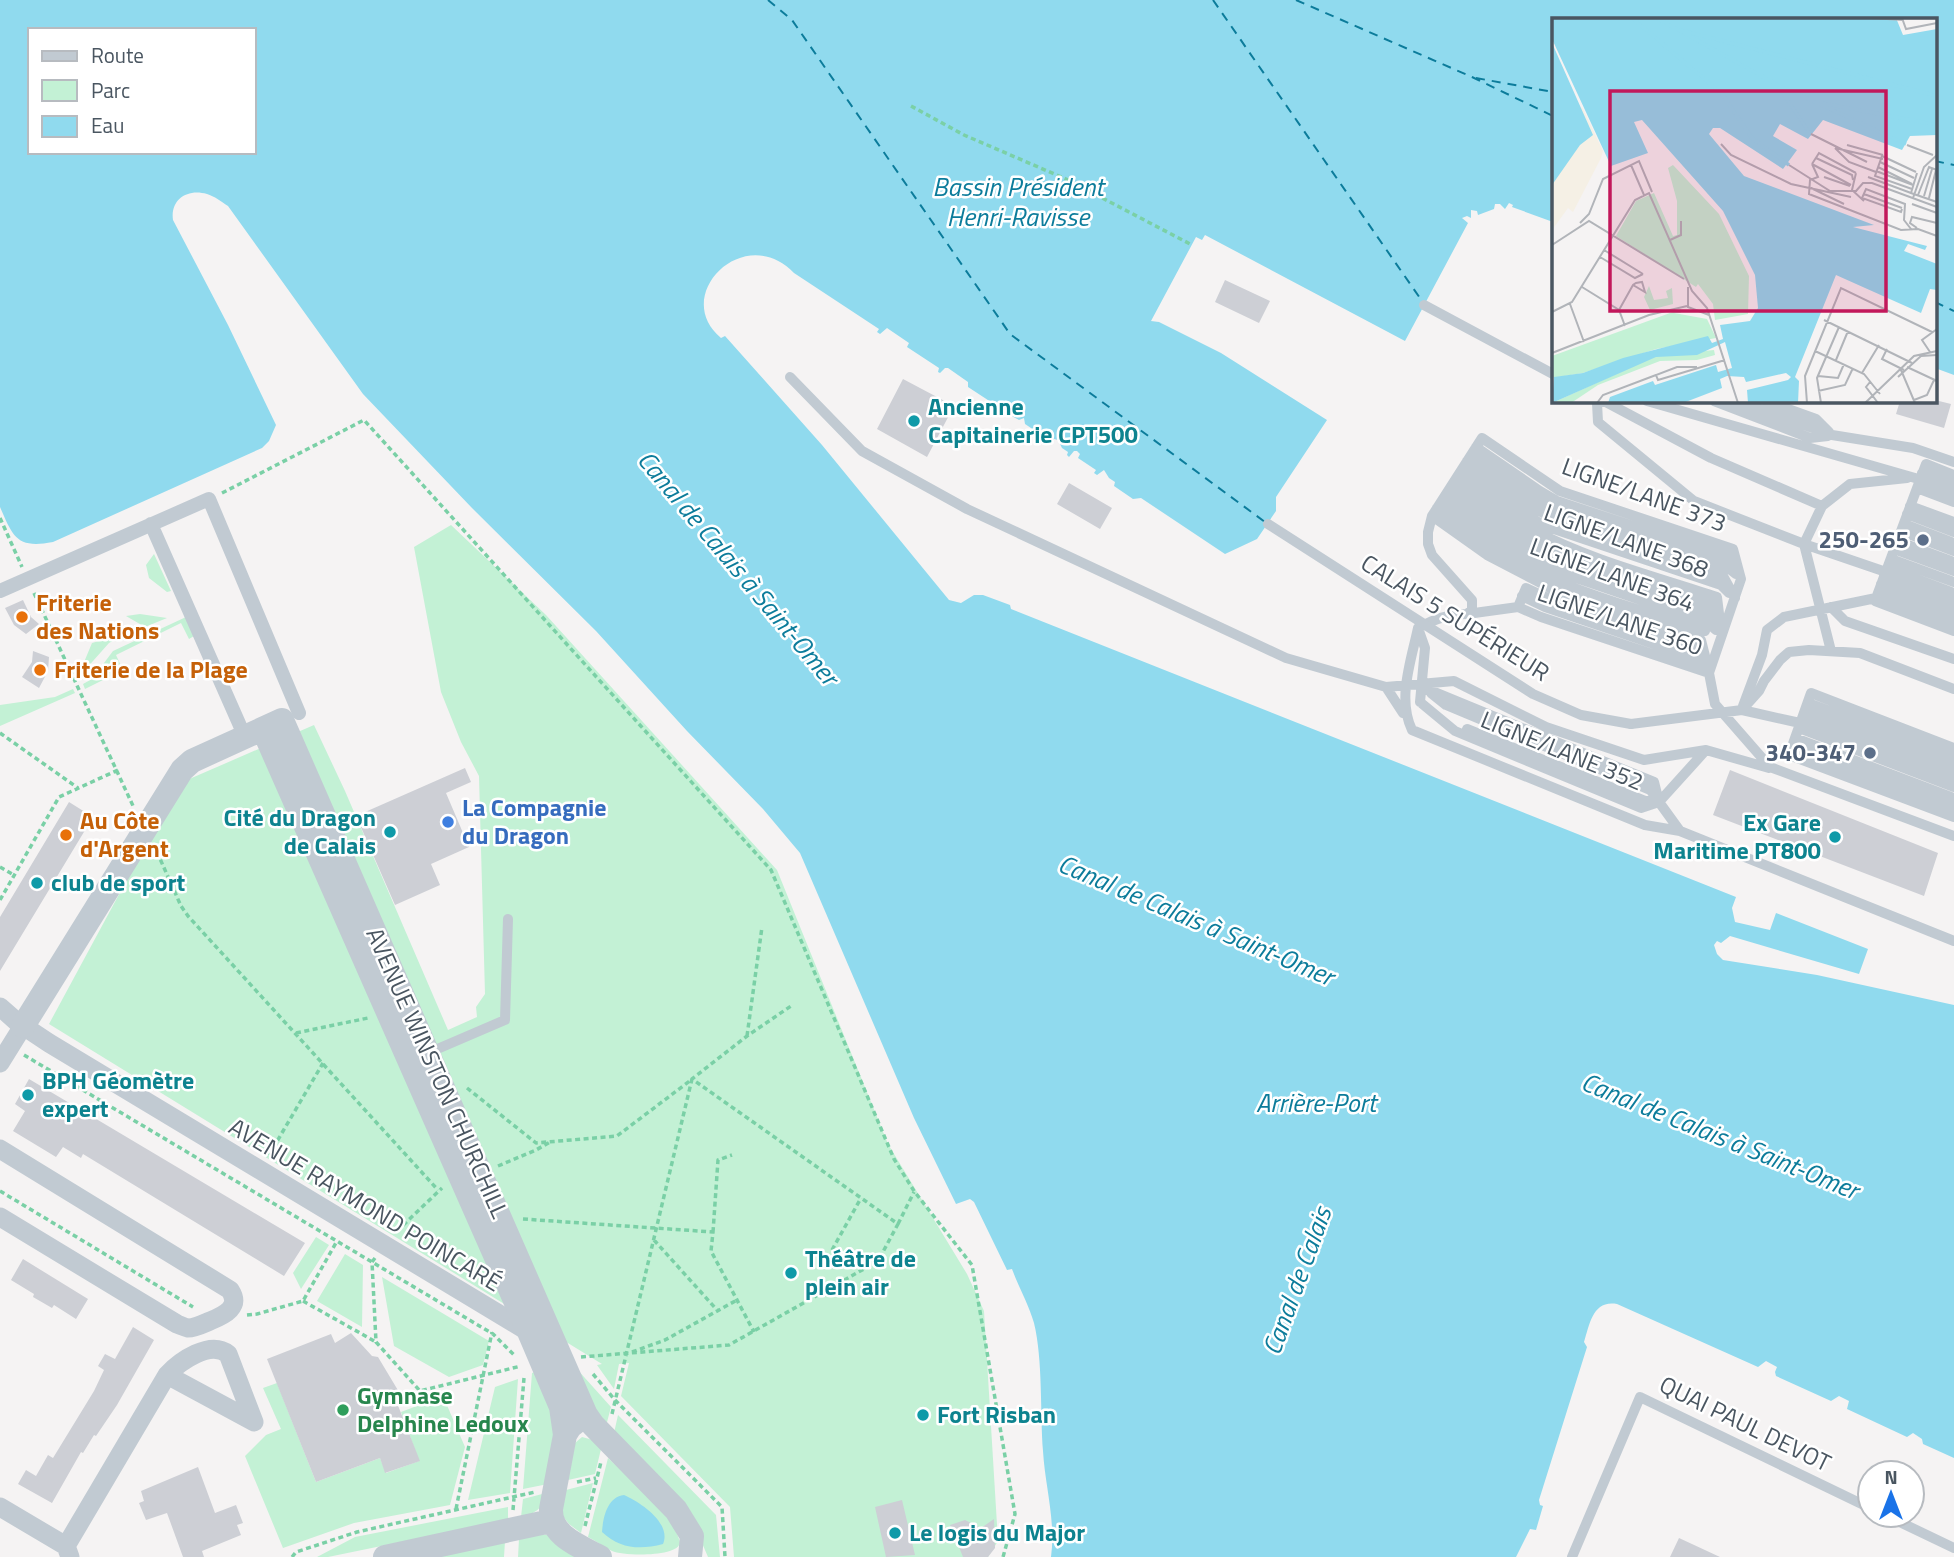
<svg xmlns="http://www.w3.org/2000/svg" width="1954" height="1557" viewBox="0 0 1954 1557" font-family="'Titillium Web',sans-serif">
  <rect width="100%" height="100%" fill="#f5f3f3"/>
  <path fill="#c3f1d5" d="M451,525L546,615L777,870L888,1144L967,1274L984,1311L998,1541L988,1557H734L730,1507L621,1396L629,1363L619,1364L614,1389L597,1365L602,1364L49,1024L150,837L187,780L314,725L345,791L448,1030L477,1017L476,1007L485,994L479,776L461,742L441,692L414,547Z
    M154,554L171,591L167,592L149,578L146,565Z
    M140,614L167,618L145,627L126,616Z
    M186,617L194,636L189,639L181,623L116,655L123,670L85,689L83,684L92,679L113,651Z
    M127,633L109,643L85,670L82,667L92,643Z
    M73,689L75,693L0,726V705L55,697Z
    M316,1237L329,1245L301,1289L293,1273Z
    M345,1254L363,1265L362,1327L317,1301Z
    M382,1277L489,1341L483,1365L449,1377L394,1346Z
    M576,1368L611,1407L606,1426L599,1419Z
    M539,1370L556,1408L548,1484L523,1489L532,1373Z
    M518,1379L510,1493L468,1500L495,1387Z
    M277,1383L316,1482L380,1458L386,1473L419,1461L401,1412L443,1396L465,1447L450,1505L354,1523L283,1548L245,1456L266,1435L281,1429L263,1388Z
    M618,1415L716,1515L720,1557H708L687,1508L614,1433Z
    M582,1437L593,1440L601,1449L595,1474L568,1480L575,1443Z
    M608,1458C631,1480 669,1509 679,1539C688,1557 625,1557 612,1551C604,1547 596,1541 588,1537Z
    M593,1483L581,1533L569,1524L561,1514L566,1490Z
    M546,1493C543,1509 536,1513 521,1517L523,1499Z
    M508,1507V1520L328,1557H317L355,1537Z
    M542,1534L552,1536L575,1557H518L519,1539Z
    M505,1541L504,1557H433Z"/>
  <path fill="#90daee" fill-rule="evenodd" d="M0,0H1954V375L1935,368V19H1553V222L1512,207L1513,205L1509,203L1505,209L1500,204H1495L1494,209L1478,215L1477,211L1471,210V218L1467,216L1462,218L1468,223L1405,341L1205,235L1202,240L1196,237L1151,321L1159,322L1221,353L1327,420L1276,497V511L1257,539L1225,554L1141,498L1133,499L1114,486L1115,482L1109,478L1104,470L1097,475L1094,473L1096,470L1078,458L1080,454L1077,451H1074L1069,457L1067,455L1068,452L1062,448L1058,440L1054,439L1050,444L1047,443L1049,440L1025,424L1024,418L1019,420L1010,415L1004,406L997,411L995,409L997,406L968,387V382L948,368H945L940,373L938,372L939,368L907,347L909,343L887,328L880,334L877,332L879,329L794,273C744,221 670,296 721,338L725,336L822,445L949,600L961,603L974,595H983L1010,605L1011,609L1736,897L1732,908L1735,922L1770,930L1776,913L1868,949L1859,974L1730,936L1721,943L1717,941L1714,945L1717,954L1723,960L1817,975L1954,1005V1458L1923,1444L1922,1439L1913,1433L1907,1437L1847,1409L1849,1401L1839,1396L1831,1401L1776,1376L1775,1372L1777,1367L1766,1361L1758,1367L1617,1304C1593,1300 1590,1323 1584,1342L1587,1347L1539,1500L1540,1505L1543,1506L1536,1530L1530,1529L1516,1557H1051C1056,1521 1045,1486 1043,1451C1040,1412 1043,1360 1034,1323C1028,1303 1019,1288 1012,1269L1007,1270L974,1202L970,1199L956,1204L914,1118L800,853L763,809L687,731L596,631L472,508L363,394L228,206C222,202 214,196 207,194C187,188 170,200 173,220L228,325L276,425L269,441L262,448L53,542C17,549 13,537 0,507ZM30,30H254V152H30Z
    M624,1495C640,1502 672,1523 663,1544C640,1550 620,1549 602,1532C603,1518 607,1497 624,1495Z"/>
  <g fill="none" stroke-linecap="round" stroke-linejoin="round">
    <path stroke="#0c7c9b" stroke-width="2" stroke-dasharray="9 7" stroke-linecap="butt" d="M768,0L792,20L1010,334L1265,522
      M1213,0L1422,301
      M1296,0L1472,77L1553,116
      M1476,78L1553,92
      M1935,161L1954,165
      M1935,302L1954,311"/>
  </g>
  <path fill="#cdcfd5" d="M1225,280L1270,301L1259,323L1215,302Z
    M903,379L954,406L927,457L877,429Z
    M1900,401H1939L1951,404L1944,428L1896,414Z
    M1069,483L1112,508L1100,529L1057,504Z
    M23,600L31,617L39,624L26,634L14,625L5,608Z
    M33,651L49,657L48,671L39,688L22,677L32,662Z
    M465,768L471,782L446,793L469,847L431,864L440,885L395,905L356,816Z
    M1730,770L1938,853L1924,896L1713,815Z
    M69,802L93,817L0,971V917Z
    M29,1079L305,1243L284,1276L83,1154L81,1158L63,1147L56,1157L13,1131L25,1111L15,1104Z
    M23,1259L88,1299L76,1319L54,1305L52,1308L33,1297L34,1294L11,1280Z
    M133,1327L154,1340L117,1405L96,1436L94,1435L83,1453L81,1452L52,1503L18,1484L26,1470L36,1476L48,1455L53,1458L94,1391L104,1370L98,1366L105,1354L115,1359Z
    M351,1333L372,1356L378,1357L399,1392L397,1403L420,1461L385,1473L380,1458L316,1482L267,1359L331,1334L335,1343Z
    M198,1467L215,1513L236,1505L243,1523L237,1525L241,1535L202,1551L204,1557H183L167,1513L146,1520L139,1503L144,1501L141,1491Z
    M902,1500L915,1555L886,1557L875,1507Z
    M994,1519L995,1548L988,1557H963L950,1525L965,1520L981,1528Z
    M1679,1538L1720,1557H1670Z"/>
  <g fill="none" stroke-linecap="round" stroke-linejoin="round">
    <path stroke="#7ad0a6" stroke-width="3.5" stroke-dasharray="5 3.5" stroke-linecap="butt" d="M911,106L964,135L1066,179L1192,245
      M222,493L364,420L771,870L894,1159L914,1191L972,1265L1015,1514L1003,1557
      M0,518L22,567
      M34,593L134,808
      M0,733L78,788
      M157,852L181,906L188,916L438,1190
      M0,867L14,875
      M0,900L59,797L118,770
      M296,1033L368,1018
      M747,1036L762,927
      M24,1055L493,1334L515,1356
      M467,1088L536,1143L617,1136L691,1080
      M269,1155L323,1063
      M498,1166L536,1150L550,1142
      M0,1191L193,1307
      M523,1219L713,1232L711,1251L754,1332
      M898,1224L914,1192
      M397,1231L442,1188
      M713,1232L718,1160L732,1155
      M654,1240L717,1310
      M832,1250L861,1198
      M375,1258L372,1262L376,1342L420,1391L521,1366
      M303,1301L376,1342
      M247,1315L257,1314L303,1301L337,1241
      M632,1352L665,1340L737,1300
      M581,1357L729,1345L878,1261L898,1224L692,1079L747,1036L791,1006
      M593,1374L615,1400L722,1507L725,1557
      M612,1414L692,1079
      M577,1482L596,1478
      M456,1509L492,1332
      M513,1510L524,1378
      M585,1526L601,1462
      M292,1557L296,1552L357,1532L535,1492"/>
    <path stroke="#c1cad2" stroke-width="10" d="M1424,305L1553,374
      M790,377L862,451L967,509L1286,658L1386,687L1454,681L1546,727L1644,760L1706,750
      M1602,401L1597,403L1598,422L1694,501L1804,544L1886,572
      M1604,401L1711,458L1822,506
      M1647,401L1915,478L1954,493
      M1714,401L1810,438L1828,436
      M1738,401L1832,435L1913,448L1954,462
      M1766,401L1816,419L1829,432
      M1476,447L1540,491L1557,501L1730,558L1734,566
      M1472,454L1520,489L1555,510L1727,567L1736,574
      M1467,461L1524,503L1553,518L1723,576L1735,598
      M1462,469L1513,507L1545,526L1721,585L1729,593
      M1922,473L1954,485
      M1954,475L1926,464L1875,601L1954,631
      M1457,477C1482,495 1505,515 1533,530C1589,560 1657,577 1717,597L1721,630
      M1452,485C1479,505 1506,527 1536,542C1591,571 1655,586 1713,606L1716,614
      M1917,488L1954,502
      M1447,493C1473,512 1498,533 1527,548C1584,577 1649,594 1710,614L1714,622
      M1442,501L1500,543L1553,570L1708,623L1716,630
      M1910,506L1954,522
      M1437,508C1468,530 1497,554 1532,570C1587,596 1647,612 1705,631
      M1907,514L1954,532
      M1432,516L1487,555L1554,590L1701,640L1709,672
      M1904,524L1954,543
      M1901,531L1954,551
      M1897,541L1954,562
      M1894,549L1954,571
      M1891,559L1954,582
      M1887,568L1954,593
      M1884,576L1954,602
      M1741,579L1709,673L1715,704L1770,767L1954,836
      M1881,584L1954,612
      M1878,593L1954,621
      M1522,596L1545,607L1695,658L1704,667
      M1518,607L1541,617L1709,673
      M1831,607L1845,621L1954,659
      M1467,614L1518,607L1526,588L1552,600L1699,649L1702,656
      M1418,628C1411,661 1397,699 1412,730L1645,825L1680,831L1954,941
      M1418,628C1435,619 1448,614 1467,614L1472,610V600L1432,555L1428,544V532L1432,516L1482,438L1560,491L1733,549L1741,579
      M1419,631L1425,648L1420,702
      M1831,651L1804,544L1822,506L1850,484L1907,478
      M1386,687L1403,713
      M1422,687L1654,782L1659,802
      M1431,693L1446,705L1650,790L1657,798
      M1420,702L1455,731L1641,808L1659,802L1680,831
      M1808,703L1954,757
      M1743,706L1762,655L1767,630L1784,617L1876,598
      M1742,710L1759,691L1764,681L1780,660L1789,652L1809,650L1860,653L1954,689
      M1805,710L1954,767
      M1802,719L1954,777
      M1631,724L1742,710L1800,723
      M1799,728L1954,787
      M1467,729L1645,801H1655
      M1795,738L1954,798
      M1792,746L1954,807
      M1954,748L1811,693L1789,755L1954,817
      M1659,802L1706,750L1769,768
      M428,1053L505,1020L508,919
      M1885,1515L1954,1548
      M1572,1557L1640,1397L1870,1508"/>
    <path stroke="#c1cad2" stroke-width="14" d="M151,524L245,737
      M0,591L209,499L299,713"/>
    <path stroke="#c1cad2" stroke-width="19" d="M0,1007L16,1021L49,1043L529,1332
      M0,1063L23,1026
      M0,1149L230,1290C241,1307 225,1315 210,1321C203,1324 195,1328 188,1328C184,1327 180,1325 177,1324L0,1217
      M0,1507L66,1546L70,1557
      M66,1546L167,1375C180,1361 210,1340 228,1354L254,1422L167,1375"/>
    <path stroke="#c1cad2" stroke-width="24" d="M263,729L529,1332L561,1407L565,1435
      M23,1026L182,770L192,761L282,720L586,1415L593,1425L676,1510L692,1536L690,1557
      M575,1423L570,1427L565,1435L551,1509C550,1536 580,1546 600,1557
      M385,1557L551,1521"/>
    <path stroke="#c1cad2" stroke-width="10" d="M1268,524L1533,694L1581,715L1631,724"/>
  </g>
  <g fill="#0f9aa8" stroke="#fff" stroke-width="2.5">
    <circle cx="914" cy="421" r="7"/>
    <circle cx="390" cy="832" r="7"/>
    <circle cx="1835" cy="837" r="7"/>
    <circle cx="37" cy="883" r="7"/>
    <circle cx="28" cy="1095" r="7"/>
    <circle cx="791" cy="1273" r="7"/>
    <circle cx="923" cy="1415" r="7"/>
    <circle cx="895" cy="1533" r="7"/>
  </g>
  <g fill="#5c6f8a" stroke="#fff" stroke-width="2.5">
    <circle cx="1923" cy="540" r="7"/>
    <circle cx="1870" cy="753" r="7"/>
  </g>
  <g fill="#e8710a" stroke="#fff" stroke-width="2.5">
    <circle cx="22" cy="617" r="7"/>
    <circle cx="40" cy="670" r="7"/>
    <circle cx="66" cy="835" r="7"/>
  </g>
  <circle fill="#3f7fe0" stroke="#fff" stroke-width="2.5" cx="448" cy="822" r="7"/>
  <circle fill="#2e9e5b" stroke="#fff" stroke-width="2.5" cx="343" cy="1410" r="7"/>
  <g text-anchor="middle" stroke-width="5" stroke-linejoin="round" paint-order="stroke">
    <g font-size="24" font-weight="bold" fill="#0d838f" stroke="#fff" text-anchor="start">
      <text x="928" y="415">Ancienne<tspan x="928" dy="28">Capitainerie CPT500</tspan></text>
      <text x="376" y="826" text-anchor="end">Cité du Dragon<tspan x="376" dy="28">de Calais</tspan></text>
      <text x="1821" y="831" text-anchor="end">Ex Gare<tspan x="1821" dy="28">Maritime PT800</tspan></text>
      <text x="51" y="891">club de sport</text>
      <text x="42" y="1089">BPH Géomètre<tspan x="42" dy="28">expert</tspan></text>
      <text x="805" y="1267">Théâtre de<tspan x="805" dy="28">plein air</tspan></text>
      <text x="937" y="1423">Fort Risban</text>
      <text x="909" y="1541">Le logis du Major</text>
    </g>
    <g font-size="24" fill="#4a5661" stroke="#fff">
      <text transform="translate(1644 495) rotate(20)" y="8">LIGNE/LANE 373</text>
      <text transform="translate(1626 541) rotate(20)" y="8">LIGNE/LANE 368</text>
      <text transform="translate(1612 575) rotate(20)" y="8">LIGNE/LANE 364</text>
      <text transform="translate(1455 618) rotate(32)" y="8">CALAIS 5 SUPÉRIEUR</text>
      <text transform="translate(1620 620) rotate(19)" y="8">LIGNE/LANE 360</text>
      <text transform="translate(1562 751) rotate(22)" y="8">LIGNE/LANE 352</text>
      <text transform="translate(437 1073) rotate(66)" y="8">AVENUE WINSTON CHURCHILL</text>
      <text transform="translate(365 1205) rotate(31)" y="8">AVENUE RAYMOND POINCARÉ</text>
      <text transform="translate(1745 1424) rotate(26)" y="8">QUAI PAUL DEVOT</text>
    </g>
    <g font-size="24" font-weight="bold" fill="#4e5e75" stroke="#fff" text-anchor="end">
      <text x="1909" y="548">250-265</text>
      <text x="1856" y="761">340-347</text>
    </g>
    <g font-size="24" font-weight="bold" fill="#c56008" stroke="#fff" text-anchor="start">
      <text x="36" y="611">Friterie<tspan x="36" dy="28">des Nations</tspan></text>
      <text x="54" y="678">Friterie de la Plage</text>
      <text x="80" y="829">Au Côte<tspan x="80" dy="28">d'Argent</tspan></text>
    </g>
    <g font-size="24" font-weight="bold" fill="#366cbe" stroke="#fff" text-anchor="start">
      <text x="462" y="816">La Compagnie<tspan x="462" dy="28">du Dragon</tspan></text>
    </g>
    <g font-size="24" font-weight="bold" fill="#27864d" stroke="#fff" text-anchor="start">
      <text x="357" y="1404">Gymnase<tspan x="357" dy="28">Delphine Ledoux</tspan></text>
    </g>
    <g font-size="26" font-style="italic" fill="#0c7c9b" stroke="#fff">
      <text x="1018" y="196">Bassin Président<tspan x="1018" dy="30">Henri-Ravisse</tspan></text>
      <text transform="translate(738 568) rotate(50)" y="9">Canal de Calais à Saint-Omer</text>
      <text transform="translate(1196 920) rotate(23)" y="9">Canal de Calais à Saint-Omer</text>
      <text x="1316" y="1112">Arrière-Port</text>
      <text transform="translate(1720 1136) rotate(22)" y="9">Canal de Calais à Saint-Omer</text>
      <text transform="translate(1297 1281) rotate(-70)" y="9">Canal de Calais</text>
    </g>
  </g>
  <g transform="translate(1552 18)">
    <rect width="385" height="385" fill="#f5f3f3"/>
    <path d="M121,147L167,196L197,258L196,296L163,302L161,286L146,266L144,269L64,218L84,183L102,175L121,218L125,217V183L116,150ZM97,268L102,282L116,280L114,273L120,270L121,286L98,292L92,279ZM129,291V295H122L155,301L164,320L104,331L31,355L0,360V338ZM162,332L163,337L145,342L108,343L46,367L19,385H0L104,338Z" fill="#c3f1d5"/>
    <path d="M30,89L51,133L49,140L21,194L16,190L0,212V128Z" fill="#f5f0e5"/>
    <path d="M0,0H344L351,17L385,11V117L358,118L350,132L271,102L256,121L228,106L221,118L245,132L231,151L168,110H161L157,116L192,158L322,207L301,209L375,228L373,232L356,226L352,233L385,246V272L378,271L369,295L284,257L243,359L247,363L246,385H196L195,372L236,362L239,359L234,355L194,364L192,359L175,358L168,361L170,370L131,385H56L58,379L101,363L103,367L164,347L166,354L180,350L173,324L145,337L104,339L0,385L2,359L31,355L71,340L156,318L160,325L171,321L168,307L198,303L206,290L203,257L171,193L90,102L82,104L96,135L59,148L0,21ZM0,25L41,117L28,127L0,167Z" fill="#90daee"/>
    <path fill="none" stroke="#90daee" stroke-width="3.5" d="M80,0L170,76L200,120L237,147M105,0L224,66L354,126M128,12L385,78M225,66L257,114M270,85L385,107"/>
    <path fill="none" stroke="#b1b4b9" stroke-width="2" d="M319,0L351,2M350,0L354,11L385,5M259,116L315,144M169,126L179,137L239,166L299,179M295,127L331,137M355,127L381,137M283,130L331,141M283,130L297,144L324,154M264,140L300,157L301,162M328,144L362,160M260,146L266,159L258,162L257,176L349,212L366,211L385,218M260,146L267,135L304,155M260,146L299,167M79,147L92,177M237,147L278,173H305M326,149L360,166M324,153L361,167M304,155L300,172L312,183M365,155L359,175L385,184M272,159L298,168M316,159L359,175M259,170L292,186M360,171L323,158L330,138L364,154M304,173L311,165H320L385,189M312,176L350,190M366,177L377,149L385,152M372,178L380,151M361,180L372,149L385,137M377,180L384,152M360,186L385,195M350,191L349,194L310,180L314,171L353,186L352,202L359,211M28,205L37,196L51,161L87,143L100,174M365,210L358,205L360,199L385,205M118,222L129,217V203M0,227L37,203L132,261M52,232L91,256M48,239L83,260L91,256M30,269L67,292L73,308M136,269V289L157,297M18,286L32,324M67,292L81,267L84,265L90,264L93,274L81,267M0,294L20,284L83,182L97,175L140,273L155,290L186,385M272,302L360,345M335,331L330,341L352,352M263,333L312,356L328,376M378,334L370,322L385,311M0,335L97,297L135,288M284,342L296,313M145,349H125L104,357L106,362L173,342M355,349L385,363M349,352L363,385M310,355L327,327M266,358L286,360L292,346M346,359L369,338L385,337M318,364L314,369L326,385M266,373L293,367L301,350M362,382L375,377L382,362M45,385L51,377L104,357M255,385L253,358L289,270L380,314M269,385L265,360L287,309M313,385L362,338L385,333"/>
    <path fill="#c2185b" fill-opacity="0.15" stroke="#c2185b" stroke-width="3.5" d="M58,73H334V293H58Z"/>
    <rect width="385" height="385" fill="none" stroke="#4a5661" stroke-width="3.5"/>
  </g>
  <rect x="28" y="28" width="228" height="126" fill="#ffffff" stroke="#b7bbc0" stroke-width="2"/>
  <rect x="42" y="51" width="35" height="10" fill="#c1cad2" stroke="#b7bbc0" stroke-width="2"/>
  <text x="91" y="63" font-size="21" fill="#4a5661">Route</text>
  <rect x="42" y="80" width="35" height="21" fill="#c3f1d5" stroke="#b7bbc0" stroke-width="2"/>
  <text x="91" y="98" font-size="21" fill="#4a5661">Parc</text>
  <rect x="42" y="116" width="35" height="21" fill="#90daee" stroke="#b7bbc0" stroke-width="2"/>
  <text x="91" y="133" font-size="21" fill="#4a5661">Eau</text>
  <g transform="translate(1891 1494)"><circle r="33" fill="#ffffff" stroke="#b7bbc0" stroke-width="2"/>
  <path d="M0-5L12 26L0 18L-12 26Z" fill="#1a73e8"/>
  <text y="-10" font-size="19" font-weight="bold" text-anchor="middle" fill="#4a5661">N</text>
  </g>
</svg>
